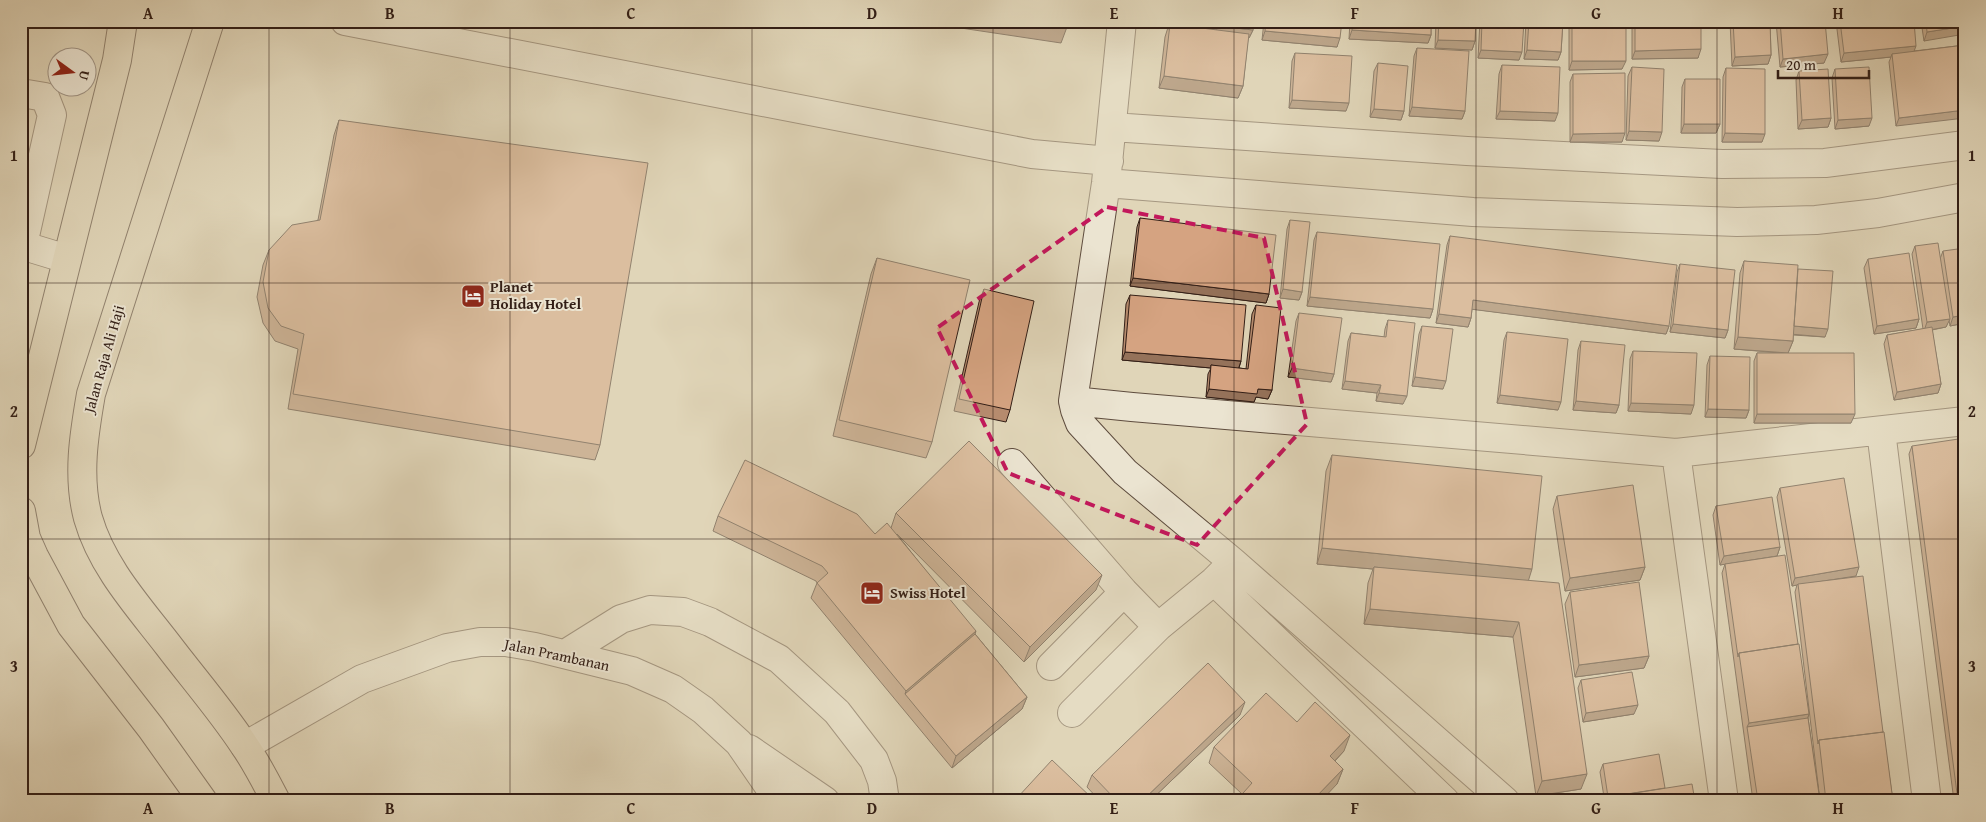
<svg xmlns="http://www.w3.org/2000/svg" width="1986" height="822" viewBox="0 0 1986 822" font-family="'Gentium Book Plus',serif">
  <rect width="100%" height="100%" fill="#e0d5b8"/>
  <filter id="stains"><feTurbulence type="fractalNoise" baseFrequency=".004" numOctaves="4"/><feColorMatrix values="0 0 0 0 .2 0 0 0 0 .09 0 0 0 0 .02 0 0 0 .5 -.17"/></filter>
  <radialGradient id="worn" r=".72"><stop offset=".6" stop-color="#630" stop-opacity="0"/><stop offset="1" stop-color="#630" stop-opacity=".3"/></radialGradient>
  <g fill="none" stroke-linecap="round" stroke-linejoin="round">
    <g stroke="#5e4c3e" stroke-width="30">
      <path id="minor" d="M345,21L1032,154L1109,161
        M1122,21L1106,183L1073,401L1075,410L1080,423L1125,472L1233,562L1505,801
        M21,93L45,97L52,115L23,245
        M1112,127L1467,151L1722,164L1825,163L1965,145
        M1106,183L1473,212L1737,222L1816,220L1878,213L1965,197
        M21,245L67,259
        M1073,401L1132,407L1676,453L1965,421
        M1881,431L1927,801
        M1676,453L1724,801
        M1012,463L1124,592L1158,627
        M1214,581L1445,801
        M565,654L621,619L650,610L683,612L710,622L779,659L837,712L874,760L882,781L885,801
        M1051,666L1124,592
        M1072,713L1158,627L1214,581L1228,567
        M245,746L362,679L447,648L480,642H506L535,647L632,671L673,689L703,710L739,743L779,801
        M749,749L825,801"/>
    </g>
    <g stroke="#321e16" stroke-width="30">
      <path id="major" d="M210,21L91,394C84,434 77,477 88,518C102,567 138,606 168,645C193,678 221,710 244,745C256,762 266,782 276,801
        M21,445L117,60L123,21
        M21,511L26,538L34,556L71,625L151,728L203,801"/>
    </g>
    <use href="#minor" stroke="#ebe4d1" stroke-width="28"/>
    <use href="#major" stroke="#e0d5b8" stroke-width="28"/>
  </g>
  <path fill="#b78c6f" stroke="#321e16" d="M1170,21H1215L1213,29L1216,30L1217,21H1253V30L1249,38H1248L1243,86L1238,98L1159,88L1165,37Z
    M1264,21H1342L1337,47L1262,40Z
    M1350,21H1431V35L1428,43L1349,39Z
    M1436,21H1476L1475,41L1472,50L1435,48Z
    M1480,21H1524L1519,60L1478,58Z
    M1526,21H1563L1561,52L1558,60L1524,59Z
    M1569,21H1626L1622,69L1569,70Z
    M1632,21H1701L1698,58L1632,59Z
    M1730,21H1770L1771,55L1768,64L1732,66Z
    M1776,21H1825L1824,63L1780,67Z
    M1836,21H1914V51L1965,45L1896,126L1889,62L1891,57L1841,62Z
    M1921,21H1965L1924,41Z
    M1417,48L1465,111L1462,119L1409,116L1414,56Z
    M1295,53L1346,111L1289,108L1292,61Z
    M1378,63L1404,111L1401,120L1370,117L1374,71Z
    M1502,65L1555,121L1496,119L1499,74Z
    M1632,67L1659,141L1626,140L1628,76Z
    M1726,68L1762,142H1722L1723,77Z
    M1835,69L1869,126L1835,129L1832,78Z
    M1799,71L1831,118L1828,127L1798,129L1796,80Z
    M1573,74L1622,142H1570V82Z
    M1685,79L1720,124L1716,133H1681L1682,87Z
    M339,120L600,445L595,460L288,409L298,349L275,341L263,323L257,297L263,265L269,250L318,220L334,135Z
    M1140,218L1269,294L1266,303L1130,286L1137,227Z
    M1290,220L1302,292L1299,300L1280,298L1287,229Z
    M1317,232L1433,309L1430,318L1307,306L1314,240Z
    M1450,236L1669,326L1666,334L1472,309L1471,318L1468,327L1436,323L1447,245Z
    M1915,246L1940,259L1943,251L1965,323L1950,326L1949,320L1946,327L1932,330L1941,384L1938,393L1894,400L1884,344L1887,335L1923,329L1912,254Z
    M877,258L932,442L926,458L833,436L871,274Z
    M1868,259L1919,319L1916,328L1874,334L1864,268Z
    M1744,261L1798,269L1825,337L1793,335V341L1788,353L1851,423H1754V361L1757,353H1781L1734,349L1740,273Z
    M1680,264L1728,330L1725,338L1670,332L1677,272Z
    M984,289L1010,410L1006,422L954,411L979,302Z
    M1130,295L1241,361L1239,368L1246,369L1252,314L1256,305L1272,390L1268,399L1256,397L1254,402L1206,397L1208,374L1211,368L1122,360L1126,304Z
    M1299,313L1334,374L1331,382L1288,377L1296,321Z
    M1388,320L1403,404L1376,401L1377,393L1342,389L1348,341L1351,333L1384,337L1385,329Z
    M1422,326L1443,389L1412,386L1419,334Z
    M1507,332L1558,410L1497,403L1504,340Z
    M1581,341L1619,405L1616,413L1573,410L1578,350Z
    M1633,351L1691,414L1628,411L1630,359Z
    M1710,356L1749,410L1746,418L1705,417L1707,365Z
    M1912,446L1965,801H1954L1909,454Z
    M1332,455L1528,581L1581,789L1536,796L1513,637L1364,624L1368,583L1373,569L1317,564L1326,471Z
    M1780,488L1856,576L1835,579L1883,732L1893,801H1820L1795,592L1797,585L1792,586L1777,497Z
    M1557,496L1645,567L1640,580L1565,591L1553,509Z
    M1716,506L1780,547L1777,556L1739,562L1798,644L1809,714L1808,718L1820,801H1753L1722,573L1725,564L1720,565L1713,515Z
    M896,513L1096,590L1024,662L897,534L975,634L1027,697L1022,709L952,768L811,598L817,583L816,581L713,531L718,516L875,534L891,528Z
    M1570,592L1649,656L1644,668L1575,677L1565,604Z
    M1581,680L1634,714L1583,722L1578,688Z
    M1240,715L1150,801H1100L1087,787L1092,775Z
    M1297,722L1344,751L1335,761L1343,769L1337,784L1242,794L1209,763L1214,747Z
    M1603,764L1665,788L1604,797L1600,772Z"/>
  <path fill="#95725a" stroke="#321e16" d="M914,21H1025L1067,27L1061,43Z
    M1172,22L1214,27L1211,35L1169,30Z
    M1218,26L1253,30L1249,38L1215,34Z
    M1965,26V34L1924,41L1927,32Z
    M1352,30L1431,35L1428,43L1349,39Z
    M1265,31L1340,38L1337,47L1262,40Z
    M1438,40L1475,41L1472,50L1435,48Z
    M1916,46L1913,54H1892L1891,57L1841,62L1844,53Z
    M1701,49L1698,58L1632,59L1635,51Z
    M1481,50L1522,52L1519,60L1478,58Z
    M1527,50L1561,52L1558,60L1524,59Z
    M1828,54L1824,63L1780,67L1783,59Z
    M1771,55L1768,64L1732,66L1735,57Z
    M1572,61H1626L1622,69L1569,70Z
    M1164,76L1243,86L1238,98L1159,88Z
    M1292,100L1349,103L1346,111L1289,108Z
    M1412,107L1465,111L1462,119L1409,116Z
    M1374,109L1404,111L1401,120L1370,117Z
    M1965,110V118L1896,126L1899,118Z
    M1500,111L1558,113L1555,121L1496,119Z
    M1831,118L1828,127L1798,129L1802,120Z
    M1872,118L1869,126L1835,129L1838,120Z
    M1684,124H1720L1716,133H1681Z
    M1629,131L1662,132L1659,141L1626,140Z
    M1625,133L1622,142H1570L1573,134Z
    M1725,133L1765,134L1762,142H1722Z
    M27,136L22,148L21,149V139Z
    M1133,278L1269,294L1266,303L1130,286Z
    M1283,289L1302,292L1299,300L1280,298Z
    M1310,297L1433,309L1430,318L1307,306Z
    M1473,300L1669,326L1666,334L1470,309Z
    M1439,314L1471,318L1468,327L1436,323Z
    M1965,315V323L1950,326L1953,317Z
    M1919,319L1916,328L1874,334L1877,326Z
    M1950,319L1946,327L1924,331L1927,322Z
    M1673,324L1728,330L1725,338L1670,332Z
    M1793,326L1828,329L1825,337L1790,334Z
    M1738,337L1793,341L1788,353L1734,349Z
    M1125,352L1241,361L1238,370L1211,365V368L1122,360Z
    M1292,368L1334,374L1331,382L1288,377Z
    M1415,377L1446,381L1443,389L1412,386Z
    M1345,381L1381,385L1377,393L1342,389Z
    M1941,384L1938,393L1894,400L1897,392Z
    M1209,389H1258L1272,390L1268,399L1256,397L1254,402L1206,397Z
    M1379,393L1407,396L1403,404L1376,401Z
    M1500,395L1561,402L1558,410L1497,403Z
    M1576,401L1619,405L1616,413L1573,410Z
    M1631,403L1694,405L1691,414L1628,411Z
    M1708,409L1749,410L1746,418L1705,417Z
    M1757,414H1855L1851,423H1754Z
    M1780,547L1777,556L1720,565L1724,556Z
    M1322,548L1532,569L1527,585L1374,567L1373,569L1317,564Z
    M1645,567L1640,580L1565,591L1570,578Z
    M1859,567L1856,576L1798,585V584L1797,585L1792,586L1795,578Z
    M1102,575L1096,590L1024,662L1030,647Z
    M1370,609L1519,622L1513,637L1364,624Z
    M976,631L971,647L905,694L906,691Z
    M1649,656L1644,668L1575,677L1579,665Z
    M1027,697L1022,709L952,768L956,756Z
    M1245,702L1240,715L1150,801H1142Z
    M1638,705L1634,714L1583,722L1586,713Z
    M1809,714L1805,726L1747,727L1749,723Z
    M1350,735L1344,751L1324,772L1330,756Z
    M1343,769L1337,784L1321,801H1312Z
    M1587,774L1581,789L1536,796L1542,781Z"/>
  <path fill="#d5a381" stroke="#321e16" d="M1025,21H1068L1067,27Z
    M1172,21H1215L1214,27Z
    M1219,21H1253V30L1218,26Z
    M1266,21H1342L1340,38L1265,31Z
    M1353,21H1431V35L1352,30Z
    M1439,21H1476L1475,41L1438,40Z
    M1482,21H1524L1522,52L1481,50Z
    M1529,21H1563L1561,52L1527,50Z
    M1572,21H1626V61H1572Z
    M1635,21H1701V49L1635,51Z
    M1733,21H1770L1771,55L1735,57Z
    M1780,21H1825L1828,54L1783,59Z
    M1840,21H1914L1916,46L1844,53Z
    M1926,21H1965V26L1927,32Z
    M1170,24L1249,34L1243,86L1164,76Z
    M1965,45V110L1899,118L1892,54Z
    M1417,48L1469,51L1465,111L1412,107Z
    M1295,53L1352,56L1349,103L1292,100Z
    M1378,63L1408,66L1404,111L1374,109Z
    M1502,65L1560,67L1558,113L1500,111Z
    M1632,67L1664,69L1662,132L1629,131Z
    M1869,67L1872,118L1838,120L1835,69Z
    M1726,68L1765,69V134L1725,133Z
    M1828,69L1831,118L1802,120L1799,71Z
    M1625,73V133L1573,134V74Z
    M1685,79H1720V124H1684Z
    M339,120L648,163L600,445L293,394L304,334L281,326L268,308L263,282L269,250L292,225L320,220Z
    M21,126L27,136L21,139Z
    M1140,218L1276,235L1269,294L1133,278Z
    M1290,220L1310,222L1302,292L1283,289Z
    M1317,232L1440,244L1433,309L1310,297Z
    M1450,236L1677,265L1669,326L1473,300L1471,318L1439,314Z
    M1938,243L1950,319L1927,322L1915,246Z
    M1965,248V315L1953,317L1943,251Z
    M1909,253L1919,319L1877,326L1868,259Z
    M877,258L970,280L932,442L839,420Z
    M1744,261L1798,265L1793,341L1738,337Z
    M1680,264L1735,270L1728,330L1673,324Z
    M1798,269L1833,271L1828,329L1794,326Z
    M984,289L1034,301L1010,410L959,399Z
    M1130,295L1246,305L1241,361L1125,352Z
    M1256,305L1281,308L1272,390L1258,389L1257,394L1209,389L1211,365L1248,369Z
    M1299,313L1342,318L1334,374L1292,368Z
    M1388,320L1415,323L1407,396L1379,393L1381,385L1345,381L1351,333L1386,337Z
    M1422,326L1453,329L1446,381L1415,377Z
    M1932,327L1941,384L1897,392L1887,335Z
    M1507,332L1568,339L1561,402L1500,395Z
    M1581,341L1625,345L1619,405L1576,401Z
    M1633,351L1697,353L1694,405L1631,403Z
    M1757,353H1854L1855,414H1757Z
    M1710,356L1750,357L1749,410L1708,409Z
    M1965,438V801H1958L1912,446Z
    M969,441L1102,575L1030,647L896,513Z
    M1332,455L1542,476L1532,569L1322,548Z
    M745,460L857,514L875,534L887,523L976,631L906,691L817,583L828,573L822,566L718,516Z
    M1844,478L1859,567L1795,578L1780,488Z
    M1633,485L1645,567L1570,578L1557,496Z
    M1772,497L1780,547L1724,556L1716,506Z
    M1785,555L1798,644L1739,653L1738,657L1725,564Z
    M1374,567L1559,583L1587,774L1542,781L1519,622L1370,609Z
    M1863,576L1883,732L1819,740L1818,744L1798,584Z
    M1639,582L1649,656L1579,665L1570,592Z
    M975,634L1027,697L956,756L905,694Z
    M1799,644L1809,714L1749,723L1739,653Z
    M1208,663L1245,702L1142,801H1117L1092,775Z
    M1632,672L1638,705L1586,713L1581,680Z
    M1266,693L1297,722L1315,702L1350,735L1330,756L1343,769L1312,801H1236L1252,783L1214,747Z
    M1808,718L1820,801H1758L1747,727Z
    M1884,732L1893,801H1826L1819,740Z
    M1659,754L1665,788L1608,797L1603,764Z
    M1052,760L1095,801H1020L1017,798Z
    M1692,784L1695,801H1584Z"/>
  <path d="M0 0H1986V822H0ZM1107,207L1264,238L1307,424L1197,545L1008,473L937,328Z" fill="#e0d5b8" fill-opacity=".55" fill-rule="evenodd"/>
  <path fill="none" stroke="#c2185b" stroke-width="4" stroke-dasharray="10 6" stroke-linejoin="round" d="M1107,207L1264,238L1307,424L1197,545L1008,473L937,328Z"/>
  <path fill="none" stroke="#321e16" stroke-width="1" stroke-opacity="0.55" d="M269,21V801M510,21V801M752,21V801M993,21V801M1234,21V801M1476,21V801M1717,21V801M21,283H1965M21,539H1965"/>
  <defs>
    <g id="hotel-square" transform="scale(1.25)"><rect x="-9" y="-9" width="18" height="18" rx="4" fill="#8f2418" stroke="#ebe4d1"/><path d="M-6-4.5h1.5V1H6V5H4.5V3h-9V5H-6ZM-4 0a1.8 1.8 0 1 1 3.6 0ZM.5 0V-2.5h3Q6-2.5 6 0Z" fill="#fff"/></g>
  </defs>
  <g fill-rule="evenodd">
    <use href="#hotel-square" x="473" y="296"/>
    <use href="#hotel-square" x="872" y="593"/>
  </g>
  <g text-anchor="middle" stroke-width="4" stroke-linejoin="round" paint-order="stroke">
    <g font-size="15" font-weight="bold" fill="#321e16" stroke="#ebe4d1" text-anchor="start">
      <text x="490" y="292">Planet<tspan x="490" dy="17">Holiday Hotel</tspan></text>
      <text x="890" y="598">Swiss Hotel</text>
    </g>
    <g font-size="15" fill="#321e16" stroke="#ebe4d1">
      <text transform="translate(104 359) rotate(-74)" y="5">Jalan Raja Ali Haji</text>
      <text transform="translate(557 655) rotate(12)" y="5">Jalan Prambanan</text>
    </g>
  </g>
  <rect width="1986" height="822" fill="none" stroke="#e0d5b8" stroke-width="55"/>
  <g transform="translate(72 72) rotate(105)"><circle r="24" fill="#ebe4d1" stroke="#a19586"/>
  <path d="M0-4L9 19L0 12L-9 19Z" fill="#8f2418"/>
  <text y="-8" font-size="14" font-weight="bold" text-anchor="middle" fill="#321e16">U</text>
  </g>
  <path d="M1778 70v8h91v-8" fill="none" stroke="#321e16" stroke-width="2.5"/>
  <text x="1786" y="70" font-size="15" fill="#321e16" stroke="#ebe4d1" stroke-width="4" paint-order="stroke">20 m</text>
  <rect x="28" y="28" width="1930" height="766" fill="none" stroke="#321e16" stroke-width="2"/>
  <g font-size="16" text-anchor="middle" font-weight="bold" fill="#321e16">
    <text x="148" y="19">A</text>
    <text x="390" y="19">B</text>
    <text x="631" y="19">C</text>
    <text x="872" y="19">D</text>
    <text x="1114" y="19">E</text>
    <text x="1355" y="19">F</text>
    <text x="1596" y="19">G</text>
    <text x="1838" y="19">H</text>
    <text x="14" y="161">1</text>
    <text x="1972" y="161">1</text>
    <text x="14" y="417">2</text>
    <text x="1972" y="417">2</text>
    <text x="14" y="672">3</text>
    <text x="1972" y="672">3</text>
    <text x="148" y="814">A</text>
    <text x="390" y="814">B</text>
    <text x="631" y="814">C</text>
    <text x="872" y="814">D</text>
    <text x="1114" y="814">E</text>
    <text x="1355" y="814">F</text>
    <text x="1596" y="814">G</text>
    <text x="1838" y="814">H</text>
  </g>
  <rect width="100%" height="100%" filter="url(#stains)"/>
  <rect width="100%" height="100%" fill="url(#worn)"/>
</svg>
